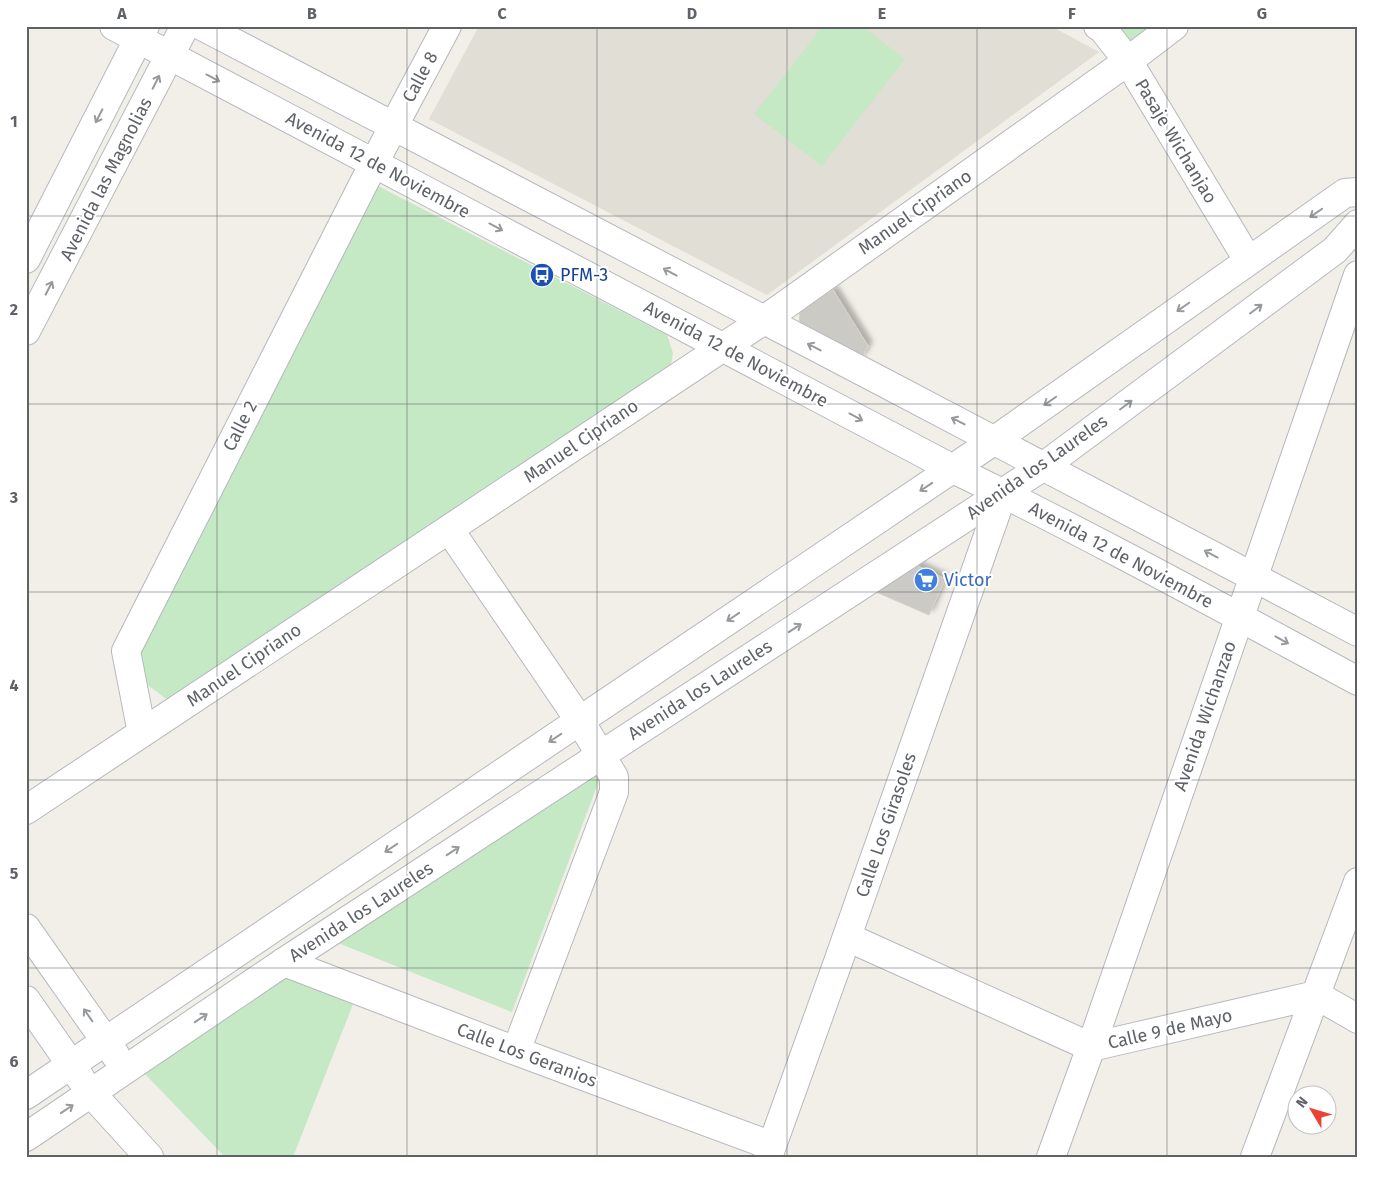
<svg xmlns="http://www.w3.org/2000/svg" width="1384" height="1183" viewBox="0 0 1384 1183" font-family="'Fira Sans',sans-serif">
  <defs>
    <filter id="shadow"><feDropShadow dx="4.5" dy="-4.5" stdDeviation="2.5" flood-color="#0004"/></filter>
  </defs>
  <rect width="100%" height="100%" fill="#f1efe8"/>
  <path fill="#e1ded6" d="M479,26H1051L1099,52L767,295L429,119Z"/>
  <path fill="#c5e8c5" d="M823,26H862L905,59L822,166L754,114Z
    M1112,26H1162L1135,44L1113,31Z
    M378,186L667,335L673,353L671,365L169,701L145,683L139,662V637Z
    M596,772L600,778L512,1012L338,943Z
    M287,973L355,999L293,1157H225L145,1074Z"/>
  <path fill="#cccac5" stroke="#d6d1c6" filter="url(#shadow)" d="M833,290L868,346L860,360L799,329L800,311Z
    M911,563L945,579L929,615L876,592Z"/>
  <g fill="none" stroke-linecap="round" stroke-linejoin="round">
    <g stroke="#b5b8bc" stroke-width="30">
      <path id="minor" d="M1098,26L1102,28L1128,61L1248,260
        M449,529L580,721L614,777V792L516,1051
        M142,733L126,651L374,163L447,26
        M26,810L764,320L1128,61L1174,26
        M847,937L1091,1047L1316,995L1358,1019
        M284,962L516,1051L772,1146
        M91,1093L149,1157
        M768,1157L838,962L1003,493
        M1051,1157L1091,1047L1358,275
        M1255,1157L1358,882"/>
    </g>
    <g stroke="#b6babf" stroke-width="30">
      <path id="secondary" d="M114,26L953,469C1090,535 1224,609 1358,681
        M202,26C587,230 974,427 1358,632
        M26,259L145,26
        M26,331L185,26
        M26,928L116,1056
        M26,1000L81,1079
        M26,1095L995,440L1345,193L1358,192
        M26,1137L284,962L1044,466L1335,250L1358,224"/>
    </g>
    <use href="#minor" stroke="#fff" stroke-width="28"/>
    <use href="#secondary" stroke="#fff" stroke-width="28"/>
  </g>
  <defs><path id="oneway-shaft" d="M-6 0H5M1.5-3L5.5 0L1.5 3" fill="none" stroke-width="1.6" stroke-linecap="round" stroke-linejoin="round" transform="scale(1.25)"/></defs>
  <g stroke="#979a9d">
    <use href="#oneway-shaft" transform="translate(213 78) rotate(28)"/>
    <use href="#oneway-shaft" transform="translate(156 82) rotate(-63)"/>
    <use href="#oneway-shaft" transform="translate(99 116) rotate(117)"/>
    <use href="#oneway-shaft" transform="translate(1316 213) rotate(145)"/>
    <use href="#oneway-shaft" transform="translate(496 227) rotate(28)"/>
    <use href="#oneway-shaft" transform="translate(670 272) rotate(-152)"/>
    <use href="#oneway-shaft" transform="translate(49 288) rotate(-63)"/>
    <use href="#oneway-shaft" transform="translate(1183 307) rotate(145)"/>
    <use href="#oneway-shaft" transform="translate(1256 309) rotate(-37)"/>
    <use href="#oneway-shaft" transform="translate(814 347) rotate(-153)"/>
    <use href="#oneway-shaft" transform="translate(1050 401) rotate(145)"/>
    <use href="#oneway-shaft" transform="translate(1126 405) rotate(-37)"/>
    <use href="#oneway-shaft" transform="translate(856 417) rotate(28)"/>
    <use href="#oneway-shaft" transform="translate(958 421) rotate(-153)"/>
    <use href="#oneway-shaft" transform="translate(926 487) rotate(146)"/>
    <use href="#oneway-shaft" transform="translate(1211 554) rotate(-152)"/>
    <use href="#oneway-shaft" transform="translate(733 617) rotate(146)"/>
    <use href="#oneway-shaft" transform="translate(795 628) rotate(-33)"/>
    <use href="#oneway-shaft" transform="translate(1282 640) rotate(29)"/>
    <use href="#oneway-shaft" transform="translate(555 738) rotate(146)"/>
    <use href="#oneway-shaft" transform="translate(391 848) rotate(146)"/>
    <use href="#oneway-shaft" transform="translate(453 851) rotate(-33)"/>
    <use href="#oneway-shaft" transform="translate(88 1015) rotate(-125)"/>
    <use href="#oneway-shaft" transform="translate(201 1018) rotate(-34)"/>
    <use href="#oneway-shaft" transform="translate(67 1109) rotate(-34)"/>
  </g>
  <path fill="none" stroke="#5f6368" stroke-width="1" stroke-opacity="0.55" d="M217,26V1157M407,26V1157M597,26V1157M787,26V1157M977,26V1157M1167,26V1157M26,216H1358M26,404H1358M26,592H1358M26,780H1358M26,968H1358"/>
  <defs>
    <g id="bus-disc" transform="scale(1.25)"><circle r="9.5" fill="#1a4fb4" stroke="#fff"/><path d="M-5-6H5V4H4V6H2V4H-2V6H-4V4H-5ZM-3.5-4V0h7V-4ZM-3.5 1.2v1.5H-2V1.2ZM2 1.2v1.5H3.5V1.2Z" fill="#fff"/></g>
    <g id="supermarket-disc" transform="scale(1.25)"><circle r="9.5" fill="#3f7fe0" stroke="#fff"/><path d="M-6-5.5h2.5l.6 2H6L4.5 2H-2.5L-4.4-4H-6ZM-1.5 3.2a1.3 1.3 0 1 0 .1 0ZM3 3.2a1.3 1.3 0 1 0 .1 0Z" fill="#fff"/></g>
  </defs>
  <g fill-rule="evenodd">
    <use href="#bus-disc" x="542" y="275"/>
    <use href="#supermarket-disc" x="926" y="580"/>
  </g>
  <g text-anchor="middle" stroke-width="4" stroke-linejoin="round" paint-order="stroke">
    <g font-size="18" fill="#5f6368" stroke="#fff">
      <text transform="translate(420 77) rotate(-62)" y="6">Calle 8</text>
      <text transform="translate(1176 141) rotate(59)" y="6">Pasaje Wichanjao</text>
      <text transform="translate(378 165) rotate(28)" y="6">Avenida 12 de Noviembre</text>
      <text transform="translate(106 179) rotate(-63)" y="6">Avenida las Magnolias</text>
      <text transform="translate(915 212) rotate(-35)" y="6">Manuel Cipriano</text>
      <text transform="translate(736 354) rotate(28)" y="6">Avenida 12 de Noviembre</text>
      <text transform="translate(240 426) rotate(-63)" y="6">Calle 2</text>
      <text transform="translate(581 441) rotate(-34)" y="6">Manuel Cipriano</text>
      <text transform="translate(1037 467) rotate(-35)" y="6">Avenida los Laureles</text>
      <text transform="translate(1121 555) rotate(28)" y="6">Avenida 12 de Noviembre</text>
      <text transform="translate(244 665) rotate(-34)" y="6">Manuel Cipriano</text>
      <text transform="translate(700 690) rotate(-33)" y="6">Avenida los Laureles</text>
      <text transform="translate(1205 716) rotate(-71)" y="6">Avenida Wichanzao</text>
      <text transform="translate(886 825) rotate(-71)" y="6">Calle Los Girasoles</text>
      <text transform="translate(361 912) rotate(-33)" y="6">Avenida los Laureles</text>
      <text transform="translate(1170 1029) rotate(-13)" y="6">Calle 9 de Mayo</text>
      <text transform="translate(527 1055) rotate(21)" y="6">Calle Los Geranios</text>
    </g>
    <g font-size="18" fill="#164399" stroke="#fff" text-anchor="start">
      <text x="560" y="281">PFM-3</text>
    </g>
    <g font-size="18" fill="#366cbe" stroke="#fff" text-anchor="start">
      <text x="944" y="586">Victor</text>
    </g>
  </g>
  <rect width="1384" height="1183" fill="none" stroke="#ffffff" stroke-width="55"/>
  <g transform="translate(1312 1110) rotate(308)"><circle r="24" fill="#ffffff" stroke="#bfc1c3"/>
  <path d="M0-4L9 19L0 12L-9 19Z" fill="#ea4335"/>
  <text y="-8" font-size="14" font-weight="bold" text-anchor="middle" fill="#5f6368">N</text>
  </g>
  <rect x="28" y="28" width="1328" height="1128" fill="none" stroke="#5f6368" stroke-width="2"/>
  <g font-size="16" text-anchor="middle" font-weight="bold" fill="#5f6368">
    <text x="122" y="19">A</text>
    <text x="312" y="19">B</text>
    <text x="502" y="19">C</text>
    <text x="692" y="19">D</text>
    <text x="882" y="19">E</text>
    <text x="1072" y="19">F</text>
    <text x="1262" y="19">G</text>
    <text x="14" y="127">1</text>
    <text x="14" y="315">2</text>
    <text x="14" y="503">3</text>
    <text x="14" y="691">4</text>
    <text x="14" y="879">5</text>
    <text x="14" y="1067">6</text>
  </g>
</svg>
